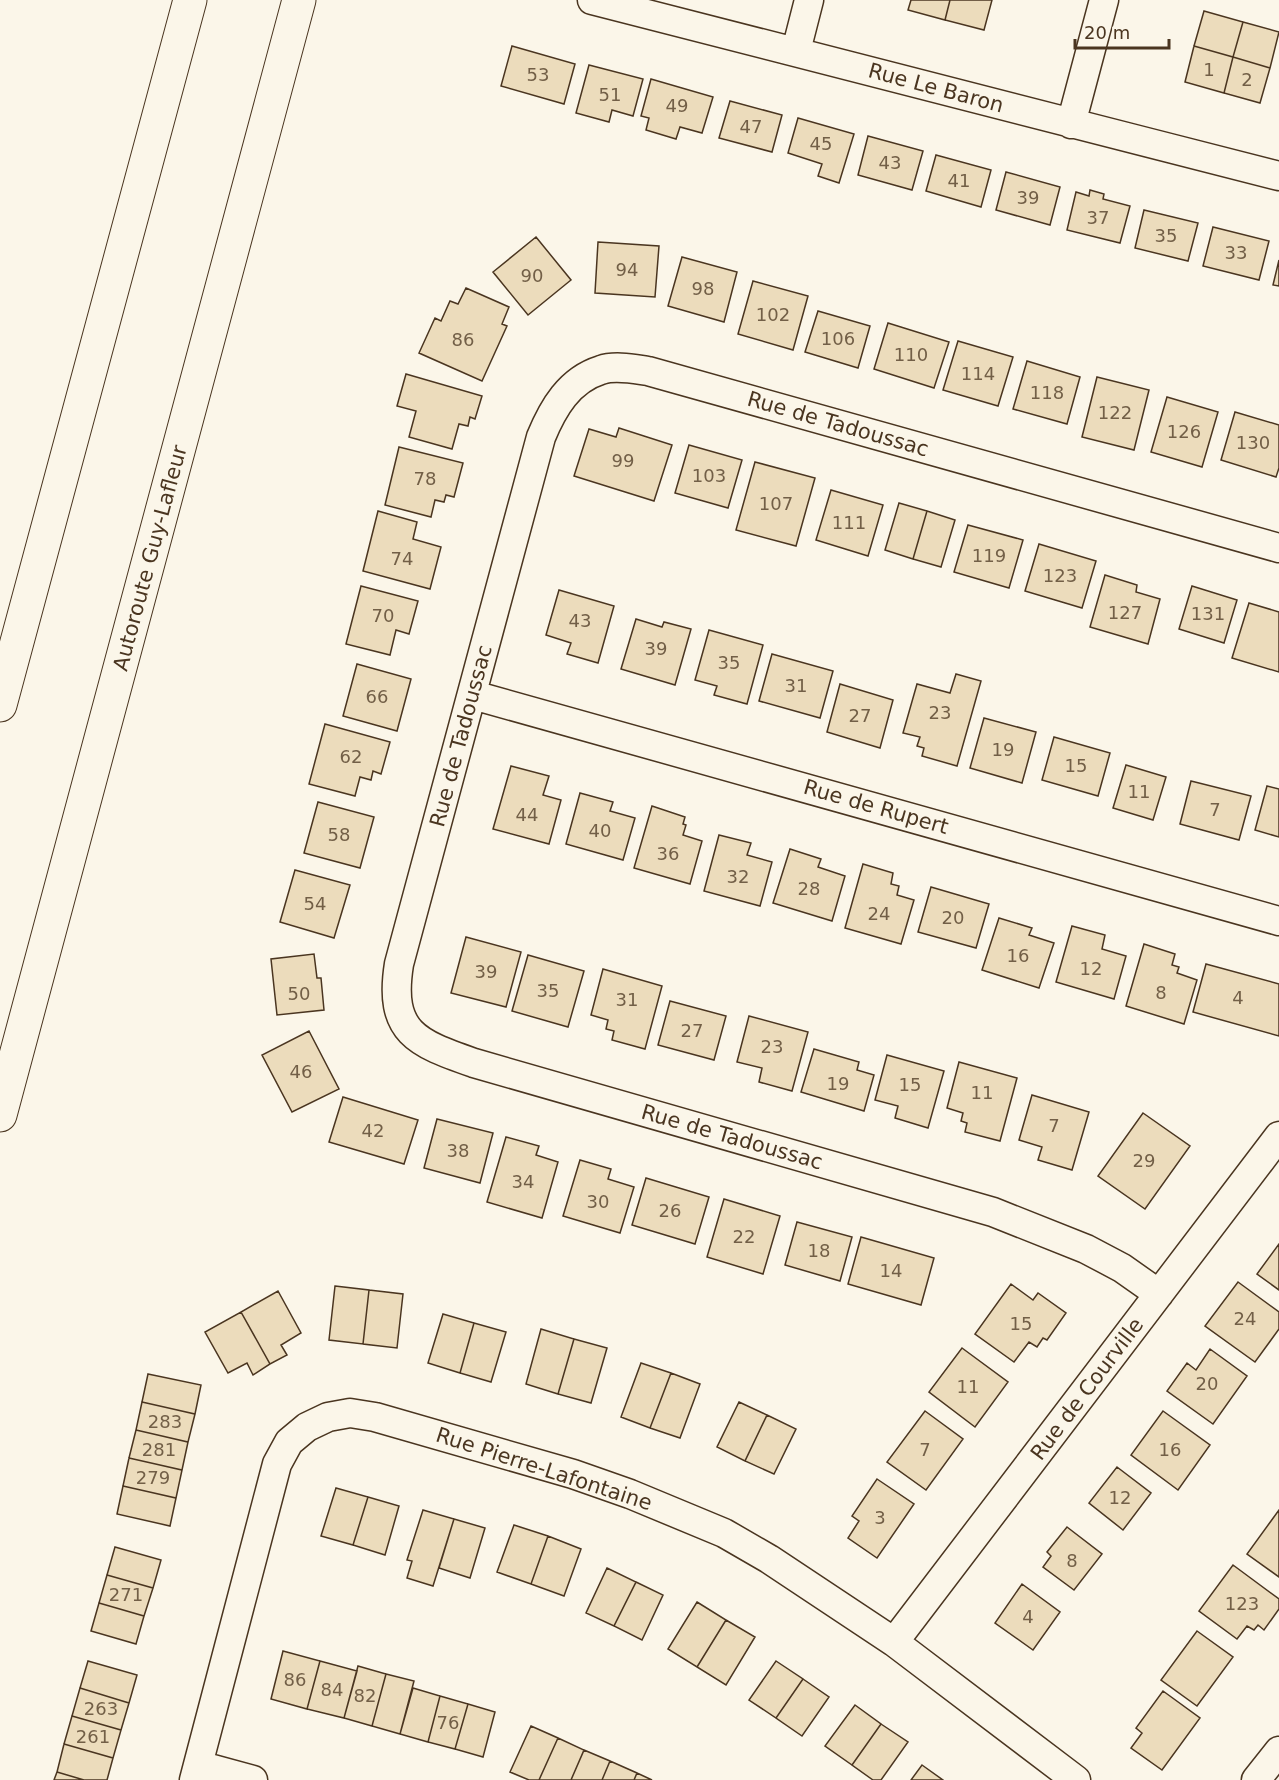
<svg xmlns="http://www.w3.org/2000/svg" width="1279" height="1780" viewBox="0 0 1279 1780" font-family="'DejaVu Sans',sans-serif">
  <rect width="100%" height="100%" fill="#fbf6e9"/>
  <path fill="#ecdcbc" stroke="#4a3520" stroke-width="1.5" d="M911,0H950L945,20L908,10Z
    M950,0H992L984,30L945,20Z
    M1204,11L1243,22L1233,57L1194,46Z
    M1243,22L1279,32L1270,68L1233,57Z
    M512,46L575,64L564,104L501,86Z
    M1194,46L1233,57L1224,93L1185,82Z
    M1233,57L1270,68L1260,103L1224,93Z
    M589,65L643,79L633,116L612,110L609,122L576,113Z
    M651,79L713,97L702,133L680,127L676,139L646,130L649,118L641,116Z
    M730,101L782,115L772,152L719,138Z
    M798,118L854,134L839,183L818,176L822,164L788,153Z
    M868,136L923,151L912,190L858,175Z
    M936,155L991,170L981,207L926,191Z
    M1006,172L1060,187L1050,225L996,210Z
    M1090,190L1104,194L1103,199L1130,206L1120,243L1067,230L1076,192L1089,196Z
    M1144,210L1198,223L1188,261L1135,248Z
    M1213,227L1269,241L1259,280L1203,266Z
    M536,237L571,280L528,315L493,272Z
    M598,242L659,246L655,297L595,293Z
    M682,257L737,272L724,322L668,306Z
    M1279,260V286L1273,285Z
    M753,281L808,296L793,350L738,334Z
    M466,288L509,307L502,324L507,326L482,381L419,353L435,318L441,321L450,301L458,304Z
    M818,311L870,326L858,368L805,352Z
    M888,323L949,342L934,388L874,369Z
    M958,341L1013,357L998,406L943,390Z
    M1027,361L1080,377L1067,424L1013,409Z
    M406,374L482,396L475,419L470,417L468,426L459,424L452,449L409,437L416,411L397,406Z
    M1097,377L1149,390L1134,450L1082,437Z
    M1167,397L1218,412L1202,467L1151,452Z
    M1235,412L1279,425V468L1276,477L1221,460Z
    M619,428L672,445L654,501L574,476L589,429L616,437Z
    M689,445L742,460L728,508L675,493Z
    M399,447L463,463L454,497L446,495L444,502L435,500L431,517L385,505Z
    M755,462L815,478L796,546L736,530Z
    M831,490L883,505L868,556L816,540Z
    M899,503L927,511L913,559L885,550Z
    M378,511L417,522L413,539L441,547L430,589L363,571Z
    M927,511L955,520L941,567L913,559Z
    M968,525L1023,540L1009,588L954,572Z
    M1039,544L1096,561L1082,608L1025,591Z
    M1105,575L1137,585L1136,592L1160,599L1148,644L1090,627Z
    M361,586L418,601L409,634L396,630L390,655L346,644Z
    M1192,586L1237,600L1224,643L1179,629Z
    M559,590L614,606L598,663L567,654L571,643L546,635Z
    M1249,603L1279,612V672L1232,658Z
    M636,619L662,627L664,622L691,629L675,685L621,669Z
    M709,630L763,645L747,704L714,695L717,686L695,680Z
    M772,654L833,671L820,718L759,701Z
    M357,664L411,679L397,731L343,716Z
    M956,674L981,681L957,766L922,756L924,748L917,746L920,737L903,733L917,684L950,693Z
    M840,684L893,700L880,748L827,732Z
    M984,718L1036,732L1022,783L970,768Z
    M325,724L390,742L381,774L373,771L371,780L360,777L355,796L309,784Z
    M1054,737L1110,753L1098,796L1042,780Z
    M1126,765L1166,777L1153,820L1113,808Z
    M511,766L549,776L543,795L561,800L549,844L493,829Z
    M1191,781L1251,796L1239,840L1180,824Z
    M1267,786L1279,789V837L1255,830Z
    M580,793L613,802L610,811L635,818L623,860L566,844Z
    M318,802L374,817L360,868L304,853Z
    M652,806L685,817L683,824L686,825L683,835L702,841L690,884L634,868Z
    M719,835L751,843L747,855L772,862L760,906L704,891Z
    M790,849L821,859L818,867L845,876L832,921L773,903Z
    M863,864L893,873L891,884L899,886L897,895L914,900L901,944L845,928Z
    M295,870L350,885L334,938L280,922Z
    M931,887L989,904L976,948L918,932Z
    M999,918L1032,928L1029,935L1054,943L1039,988L982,970Z
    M1072,926L1105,935L1102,949L1126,956L1114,999L1056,982Z
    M466,937L521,952L506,1007L451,993Z
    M1144,944L1175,954L1172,965L1179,967L1177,973L1197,980L1184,1024L1126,1006Z
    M314,954L317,978H321L324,1010L277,1015L271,959Z
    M528,955L584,971L568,1027L512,1011Z
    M1206,964L1279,984V1036L1193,1012Z
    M603,969L662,986L645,1049L612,1040L614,1031L606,1029L608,1020L591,1015Z
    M670,1001L726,1016L714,1060L658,1045Z
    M749,1016L808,1032L792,1091L759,1082L762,1068L737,1062Z
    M309,1031L339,1089L292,1112L262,1055Z
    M814,1049L859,1062L857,1070L874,1075L864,1111L801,1092Z
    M887,1055L944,1071L928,1128L895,1118L898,1106L875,1100Z
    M959,1062L1017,1078L1000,1141L965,1132L967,1123L961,1121L963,1113L947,1108Z
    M1032,1095L1089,1112L1072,1170L1038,1160L1042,1147L1019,1140Z
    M343,1097L418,1120L404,1164L329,1142Z
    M1143,1113L1190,1146L1145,1209L1098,1176Z
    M437,1119L493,1133L480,1183L424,1168Z
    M506,1137L539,1146L536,1155L558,1162L542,1218L487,1202Z
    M580,1160L611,1169L608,1179L634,1187L620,1233L563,1216Z
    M646,1178L709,1197L695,1244L632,1225Z
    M724,1199L780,1216L763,1274L707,1257Z
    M797,1222L852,1237L840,1281L785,1265Z
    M861,1237L934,1258L921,1305L848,1284Z
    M1279,1244V1290L1257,1274Z
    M1238,1282L1279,1312V1329L1255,1362L1205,1326Z
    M1011,1284L1033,1300L1038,1293L1066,1313L1047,1340L1043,1338L1037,1347L1029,1342L1014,1362L975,1334Z
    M335,1286L369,1290L363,1344L329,1340Z
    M369,1290L403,1294L397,1348L363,1344Z
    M278,1291L301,1333L281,1345L287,1355L270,1364L241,1312Z
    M241,1312L270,1364L253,1375L247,1363L228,1373L205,1332Z
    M443,1314L474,1323L460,1373L428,1363Z
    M474,1323L506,1332L491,1382L460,1373Z
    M541,1329L574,1339L558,1394L526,1384Z
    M574,1339L607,1348L591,1403L558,1394Z
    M962,1348L1008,1382L975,1427L929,1392Z
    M1210,1349L1247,1376L1213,1424L1167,1391L1187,1363L1196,1370Z
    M641,1363L671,1373L650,1428L621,1417Z
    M671,1373L700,1384L680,1438L650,1428Z
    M148,1374L201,1385L195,1414L142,1402Z
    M142,1402L195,1414L188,1442L136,1430Z
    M739,1402L767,1415L745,1461L717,1447Z
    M925,1411L963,1439L926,1490L887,1462Z
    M1163,1411L1210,1445L1178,1490L1131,1455Z
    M767,1415L796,1429L774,1474L745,1461Z
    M136,1430L188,1442L182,1470L129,1458Z
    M129,1458L182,1470L176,1498L123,1486Z
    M1117,1467L1151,1493L1123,1530L1089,1503Z
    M877,1479L914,1504L877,1558L848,1538L859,1521L852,1516Z
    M123,1486L176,1498L170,1526L117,1514Z
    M336,1488L368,1497L353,1545L321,1536Z
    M368,1497L399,1506L385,1555L353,1545Z
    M423,1510L454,1519L433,1586L407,1578L412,1561L407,1560Z
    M1279,1510V1577L1247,1554Z
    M454,1519L485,1528L470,1578L439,1568Z
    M514,1525L548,1536L531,1584L497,1572Z
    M1067,1527L1102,1554L1074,1590L1043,1567L1051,1556L1047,1552Z
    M548,1536L581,1549L564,1596L531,1584Z
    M115,1547L161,1560L153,1588L107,1575Z
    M1233,1565L1279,1599V1609L1264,1630L1258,1625L1254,1630L1247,1626L1237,1639L1199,1611Z
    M607,1568L636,1582L614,1626L586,1613Z
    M107,1575L153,1588L144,1616L99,1603Z
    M636,1582L663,1595L642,1640L614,1626Z
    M1022,1584L1060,1612L1033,1650L995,1623Z
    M697,1602L726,1620L697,1667L668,1649Z
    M99,1603L144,1616L136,1644L91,1631Z
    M726,1620L755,1637L726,1685L697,1667Z
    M1197,1631L1233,1657L1197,1706L1161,1680Z
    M283,1651L320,1661L307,1709L271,1699Z
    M88,1661L137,1675L129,1703L80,1688Z
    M320,1661L357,1671L344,1718L307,1709Z
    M776,1661L803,1679L776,1718L749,1700Z
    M358,1666L386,1674L372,1726L344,1718Z
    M386,1674L414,1681L400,1734L372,1726Z
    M803,1679L829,1697L802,1736L776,1718Z
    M80,1688L129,1703L121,1730L72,1716Z
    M413,1688L440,1696L428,1742L400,1734Z
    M1163,1691L1200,1718L1162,1770L1131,1748L1142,1733L1136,1728Z
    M440,1696L468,1704L455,1749L428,1742Z
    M468,1704L495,1712L483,1757L455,1749Z
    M855,1705L881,1724L852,1765L825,1746Z
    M72,1716L121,1730L113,1758L64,1744Z
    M881,1724L908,1742L881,1780H873L852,1765Z
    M531,1726L558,1738L539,1780H529L510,1772Z
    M558,1738L584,1750L571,1780H539Z
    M64,1744L113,1758L107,1780H84L57,1772Z
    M584,1750L610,1761L602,1780H571Z
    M610,1761L637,1773L634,1780H602Z
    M922,1765L943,1780H911Z
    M57,1772L84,1780H54Z
    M637,1773L652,1780H634Z"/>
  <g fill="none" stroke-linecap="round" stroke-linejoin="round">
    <g stroke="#4a3520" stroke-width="31">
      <path id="street" d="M592,0C822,57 1050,118 1279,176
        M796,51L809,0
        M1071,124L1104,0
        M473,695L1279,921
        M1159,1294L1122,1268L1086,1249L993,1212L474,1063C417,1043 388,1033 399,964L541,437C553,408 569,380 601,370C615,365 634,369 648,371L1279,548
        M894,1642L1279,1136
        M198,1765L253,1780
        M194,1780L277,1464L289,1442L307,1427L328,1417L350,1413L375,1417L573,1474L630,1494L724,1533L769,1559L894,1642L1076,1780
        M1256,1780L1279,1751"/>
    </g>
    <g stroke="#4a3520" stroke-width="35">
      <path id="highway" d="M0,705L190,0
        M0,1115L299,0"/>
    </g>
    <use href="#street" stroke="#fbf6e9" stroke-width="28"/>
    <use href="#highway" stroke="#fbf6e9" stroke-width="33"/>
  </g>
  <g text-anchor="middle" stroke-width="4.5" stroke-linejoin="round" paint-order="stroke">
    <g font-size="18" fill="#725f47">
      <text x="1209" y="76">1</text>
      <text x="538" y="81">53</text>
      <text x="1247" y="86">2</text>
      <text x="610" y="101">51</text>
      <text x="677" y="112">49</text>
      <text x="751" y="133">47</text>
      <text x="821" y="150">45</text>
      <text x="890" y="169">43</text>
      <text x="959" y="187">41</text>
      <text x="1028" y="204">39</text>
      <text x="1098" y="224">37</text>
      <text x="1166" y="242">35</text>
      <text x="1236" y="259">33</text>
      <text x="627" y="276">94</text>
      <text x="532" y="282">90</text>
      <text x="703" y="295">98</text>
      <text x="773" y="321">102</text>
      <text x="838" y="345">106</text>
      <text x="463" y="346">86</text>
      <text x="911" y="361">110</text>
      <text x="978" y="380">114</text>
      <text x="1047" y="399">118</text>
      <text x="1115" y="419">122</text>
      <text x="1184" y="438">126</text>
      <text x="1253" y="449">130</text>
      <text x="623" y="467">99</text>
      <text x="709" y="482">103</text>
      <text x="425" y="485">78</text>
      <text x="776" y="510">107</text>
      <text x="849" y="529">111</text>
      <text x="989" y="562">119</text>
      <text x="402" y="565">74</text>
      <text x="1060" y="582">123</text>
      <text x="1125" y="619">127</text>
      <text x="1208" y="620">131</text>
      <text x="383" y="622">70</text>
      <text x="580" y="627">43</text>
      <text x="656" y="655">39</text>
      <text x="729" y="669">35</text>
      <text x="796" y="692">31</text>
      <text x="377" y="703">66</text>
      <text x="940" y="719">23</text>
      <text x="860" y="722">27</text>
      <text x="1003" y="756">19</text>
      <text x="351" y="763">62</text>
      <text x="1076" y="772">15</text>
      <text x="1139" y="798">11</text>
      <text x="1215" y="816">7</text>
      <text x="527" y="821">44</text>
      <text x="600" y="837">40</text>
      <text x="339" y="841">58</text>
      <text x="668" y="860">36</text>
      <text x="738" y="883">32</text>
      <text x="809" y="895">28</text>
      <text x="315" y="910">54</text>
      <text x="879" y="920">24</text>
      <text x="953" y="924">20</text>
      <text x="1018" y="962">16</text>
      <text x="1091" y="975">12</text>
      <text x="486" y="978">39</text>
      <text x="548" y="997">35</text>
      <text x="1161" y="999">8</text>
      <text x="299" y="1000">50</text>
      <text x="1238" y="1004">4</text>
      <text x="627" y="1006">31</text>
      <text x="692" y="1037">27</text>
      <text x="772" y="1053">23</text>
      <text x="301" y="1078">46</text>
      <text x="838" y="1090">19</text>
      <text x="910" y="1091">15</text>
      <text x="982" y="1099">11</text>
      <text x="1054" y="1132">7</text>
      <text x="373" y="1137">42</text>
      <text x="458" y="1157">38</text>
      <text x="1144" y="1167">29</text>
      <text x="523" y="1188">34</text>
      <text x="598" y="1208">30</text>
      <text x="670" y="1217">26</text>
      <text x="744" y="1243">22</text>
      <text x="819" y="1257">18</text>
      <text x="891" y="1277">14</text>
      <text x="1245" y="1325">24</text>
      <text x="1021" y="1330">15</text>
      <text x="1207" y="1390">20</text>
      <text x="968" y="1393">11</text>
      <text x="165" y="1428">283</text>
      <text x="159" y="1456">281</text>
      <text x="925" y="1456">7</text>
      <text x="1170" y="1456">16</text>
      <text x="153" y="1484">279</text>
      <text x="1120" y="1504">12</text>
      <text x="880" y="1524">3</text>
      <text x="1072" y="1567">8</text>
      <text x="126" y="1601">271</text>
      <text x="1242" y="1610">123</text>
      <text x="1028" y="1623">4</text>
      <text x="295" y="1686">86</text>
      <text x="332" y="1696">84</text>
      <text x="365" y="1702">82</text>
      <text x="101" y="1715">263</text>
      <text x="448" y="1729">76</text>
      <text x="93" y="1743">261</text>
    </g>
    <g font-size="21" fill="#4a3520" stroke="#fbf6e9">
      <text transform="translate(936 88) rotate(15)" y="7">Rue Le Baron</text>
      <text transform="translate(838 424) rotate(16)" y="7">Rue de Tadoussac</text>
      <text transform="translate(150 558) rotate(-75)" y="7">Autoroute Guy-Lafleur</text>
      <text transform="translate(461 736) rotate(-75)" y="7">Rue de Tadoussac</text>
      <text transform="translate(876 807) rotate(16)" y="7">Rue de Rupert</text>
      <text transform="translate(732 1137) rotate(16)" y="7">Rue de Tadoussac</text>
      <text transform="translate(1087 1389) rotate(-53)" y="7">Rue de Courville</text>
      <text transform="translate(544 1469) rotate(18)" y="7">Rue Pierre-Lafontaine</text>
    </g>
  </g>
  <path d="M1075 39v9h94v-9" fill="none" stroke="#4a3520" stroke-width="3"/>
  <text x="1084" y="39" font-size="18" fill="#4a3520" stroke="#fbf6e9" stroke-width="4.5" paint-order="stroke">20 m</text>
</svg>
